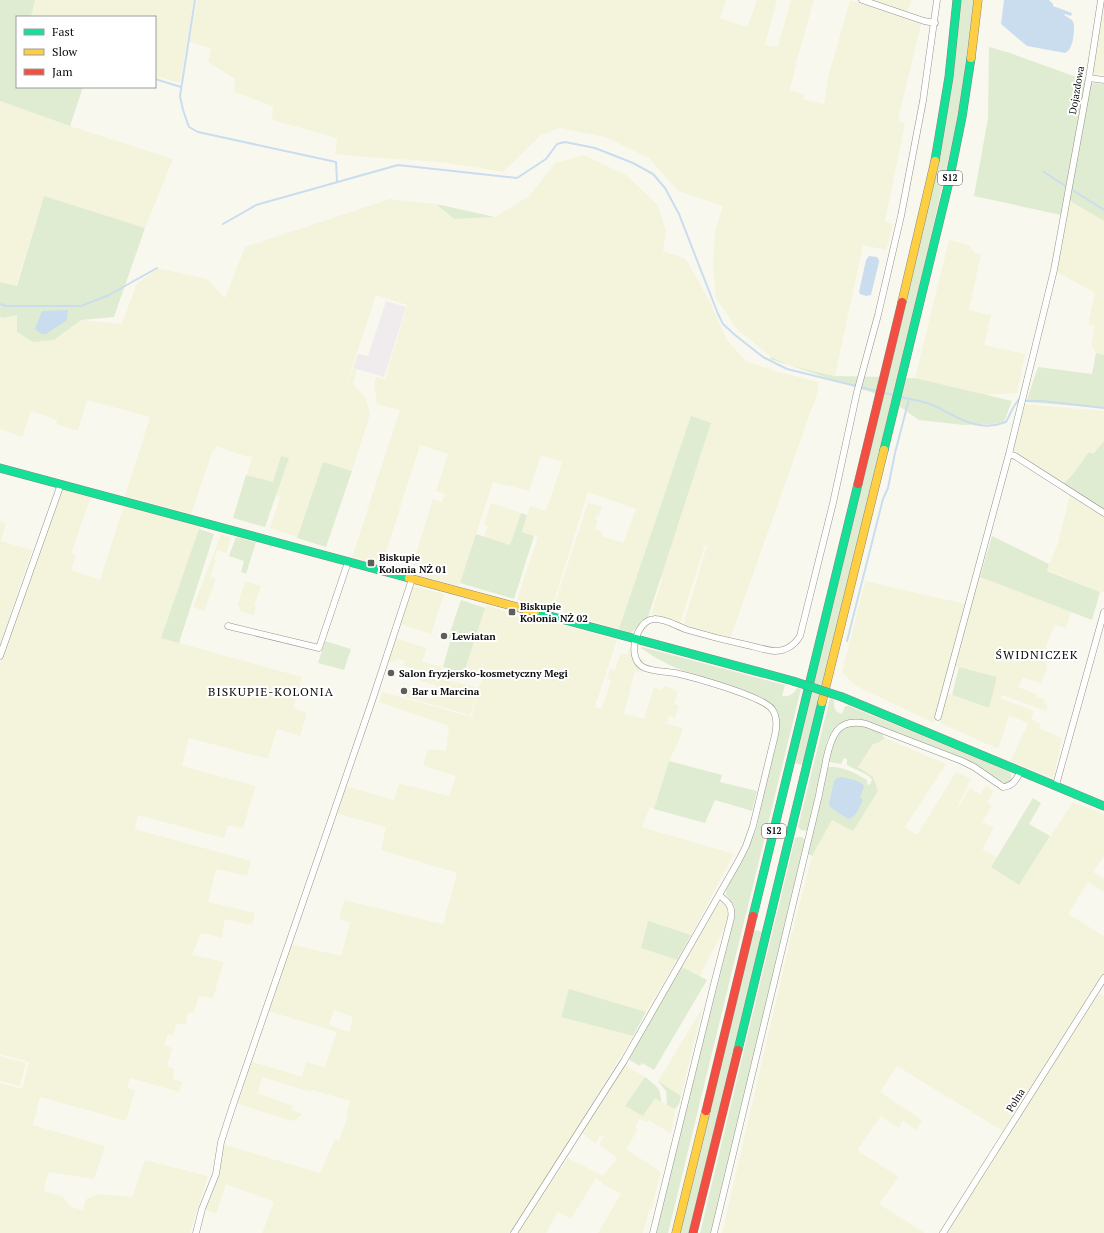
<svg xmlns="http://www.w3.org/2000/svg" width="1104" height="1233" viewBox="0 0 1104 1233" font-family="'PT Serif',serif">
  <rect width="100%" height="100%" fill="#f9f8ef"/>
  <path fill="#f0ebec" d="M386,301L406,307L384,377L353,368L358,354L368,356Z"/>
  <path fill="#f4f4dd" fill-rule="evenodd" d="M35,0H194L180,83L155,76V17H31Z
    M197,0H726L720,18L747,27L757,0H777L765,45L778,47L791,0H814L796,64L790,90L804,94L803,99L824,104L829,74L850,0L921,24L898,120L905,124L885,221L893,225L886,250L863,245L835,376L791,366L771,357L737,329L716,298L713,265L715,231L723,206L678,191L649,158L605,137L559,128L540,136L503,172L441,162L364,157L335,154L337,138L272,120L273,106L234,92L235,79L208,62L211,48L189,42Z
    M871,0H912L907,12Z
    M1104,0V75L1092,74Z
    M0,101L70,126L173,159L145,228L44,196L16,286L0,282Z
    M584,155L626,175L657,204L666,230L663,251L686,259L709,300L727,340L746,361L775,371L819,382L817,394L730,639L683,625L707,546L705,545L680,624L651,615L662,579L660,578L648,617L631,633L553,609L588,503L602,506L599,516L597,515L595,520L598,521L595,529L603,532L602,536L623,543L636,509L588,492L552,608L517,600L538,537L522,532L530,506L546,511L562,462L541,455L529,491L493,482L459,586L410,573L433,499L442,502L445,494L436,491L448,454L420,445L382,565L352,557L400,410L376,404V395L374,386L376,377L385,379L407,305L376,295L346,386L353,368L357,370L353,384L366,398L370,414L352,471L323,462L297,537L270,528L280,497L276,495L288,458L281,456L273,482L247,475L252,456L247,457L216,446L215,450H213L191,514L125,496L150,417L87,400L78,431L56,424L57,420L31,411L22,437L0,429V378L1,374L0,373V317L3,318L17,315L54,340L81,320L122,324L136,285L157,268L207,279L225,298L245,247L390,199L436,204L454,219L495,217L529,196L555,163Z
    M1070,201L1104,221V355L1096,353L1091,345L1095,326L1088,324L1095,293L1057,272Z
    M949,240L969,245L975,253L981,254L969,310L991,315L984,345L1025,354L1017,393L985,395L915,378Z
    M1024,404L1104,411V441L1093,454L1089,452L1073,474L1063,484L1016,454L1013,451L1015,439Z
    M62,488L91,496L71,554L76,556L71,570L100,580L124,505L201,526L161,638L302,677L293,708L307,713L300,736L277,729L268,759L189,738L182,766L256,786L243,828L228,825L224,838L138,815L135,829L251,861L247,876L216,869L208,902L255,913L252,925L225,919L222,938L201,933L192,955L224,962L213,998L199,996L194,1012L188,1013L186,1025L176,1024L174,1035L168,1034L165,1045L172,1048L167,1066L174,1069L173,1079L183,1082L179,1092L130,1078L127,1088L135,1090L126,1121L40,1097L33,1125L105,1146L94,1179L48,1172L44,1191L62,1196L71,1207L83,1210L86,1199L99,1194L132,1197L145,1160L208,1176L190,1233H0V1083L22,1089L29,1062L0,1054V663Z
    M1070,495L1104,518V592H1100L1047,570L1058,543Z
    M491,503L521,513L510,545L484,537L488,526L484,524Z
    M0,521L6,523L1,541L32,550L0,646Z
    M221,534L231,538L226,553L217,550L214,559L216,560L210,577L216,579L204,611L193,607Z
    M979,576L1071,612L1066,628L1055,625L1057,619L1046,646L1047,668L1041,683L1023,678L1018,687L1036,694V696L1045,700L1044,703L1048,705L1046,711L1002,695L1000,698L1034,711L1031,719L1041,724L1039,728L1062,738L1054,776L1052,778L1010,761L1013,756L1028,723L1009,716L998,749L940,723L948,694L988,708L997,677L955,666Z
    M245,581L261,586L254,606L256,607L254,615L239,611L240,607L237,606Z
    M865,581L965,604L934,723L856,686L842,672Z
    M417,587L444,594L431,634L400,624L411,588Z
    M486,605L517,615L529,616L617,640L595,707L602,708L611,681L607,679L610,669L615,670L621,653L627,655L629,649L645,661L641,673L635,671L624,714L644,719L654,687L662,690L664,686L678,691L674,704L679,706L675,718L669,716L667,724L664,723L683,728L678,743L669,761L654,809L650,807L642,827L734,854L691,935L648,922L641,948L677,960L646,1012L569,991L561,1017L633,1036L556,1164L518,1222L509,1233H262L274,1202L226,1184L216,1214L203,1209L222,1144L320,1173L335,1139L339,1140L348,1117L346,1116L350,1101L312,1090L311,1092L262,1077L258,1093L293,1106L292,1110L302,1114L295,1121L285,1119L238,1104L236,1099L250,1061L302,1077L306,1062L325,1067L337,1032L268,1011L291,944L341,956L350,923L339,919L344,900L443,924L457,873L381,850L386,827L335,813L345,786L394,800L399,783L449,796L456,776L423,766L428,749L446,751L449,726L379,702L382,692L472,717L476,696L470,715L405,697L407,689L420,690V694L423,695V697L434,699L435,694H437V686L418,680L419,673L408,670L409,667L403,665L404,661L396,659L395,662L388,661L395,638L414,644L427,648L422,662L443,667L440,678L478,688L484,677L464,673ZM334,1010L353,1017L349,1032L329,1025Z
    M885,738L946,764L905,827L917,835L956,772L971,779L954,814L970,788L980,794L986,786L994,791L987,802L992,806L982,822L994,828L982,849L997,857L991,866L1019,884L1073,802L1104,814V856L1093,872L1104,879V892L1088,882L1068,914L1104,936V975L1006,1133L897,1066L880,1092L922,1120L916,1130L903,1121L899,1128L881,1116L857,1150L899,1177L879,1204L925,1233H722L791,937L812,856L832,819L853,831L873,777L858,767L873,743H878Z
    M718,903H722L727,907L729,915L728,921L700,976L681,967Z
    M1099,993L1104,996V1233H946L989,1168L1023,1111Z
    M703,1007L681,1096L658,1081Z
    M0,1056L26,1063L20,1086L0,1081Z
    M624,1064L645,1077L625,1106L655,1098L675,1109L671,1134L648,1120L646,1122L640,1119L635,1127L638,1129L626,1149L661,1172L652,1207L649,1211L643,1233H598L621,1194L603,1184L596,1178L571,1219L558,1212L546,1233H515L568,1158L603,1176L615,1161L617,1157L599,1145L604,1136L600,1135L596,1144L581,1132Z"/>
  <path fill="#dfecd1" d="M0,0H35L31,17H17V87H83L70,126L0,101Z
    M961,0H974L959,112L899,378H915L1012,401L1004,422L993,424L964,425L919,420L893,402L803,765L794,763L879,395L770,359L771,357L791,366L835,376L888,377Z
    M989,47L1010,53L1093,83L1104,84V221L1065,198L1061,215L974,196L988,118Z
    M44,196L145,228L114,317L81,320L54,340L33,342L17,332V315L3,318L0,317V282L17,286Z
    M436,204L495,217L454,219Z
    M1096,353L1104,355V408L1026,402L1038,367L1092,374Z
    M691,416L711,423L648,617L631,633L619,629Z
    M1104,441V511L1063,484L1073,474L1089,452L1093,454Z
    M281,456L289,458L265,527L233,518L246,475L273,482Z
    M323,462L352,471L326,547L297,538Z
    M521,513L527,515L522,532L534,536L514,599L460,583L476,534L510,545Z
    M199,529L214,534L179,643L161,638Z
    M992,536L1049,564L1047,571L1100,592L1092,620L980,577Z
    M236,537L256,542L246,574L241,572L244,561L229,556Z
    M461,600L485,608L464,673L443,667L451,639L448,638Z
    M325,641L351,649L344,670L318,663Z
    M642,647L785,685L782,696C789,697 794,694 797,688L801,689L668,1233H655L733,922L735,907L726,894V890L747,851L756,830L779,730C780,715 775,706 763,698C723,682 677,675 641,648Z
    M959,667L997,677L989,708L952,695Z
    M830,698L834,700C834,707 834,712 842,714L845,706H849L1009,771L1011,774L1012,780L1008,782H1000L864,721C845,719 835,723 827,741L809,829L807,831L801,830L798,827Z
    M852,726H861L883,733V737L885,738L878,743L873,744L858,767L873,777L878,791L853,831L832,820L812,856L807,853L827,769L829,767C843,766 855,773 867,780V784L870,785L872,780L869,776L847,765V759L844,758L841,764L829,762C829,746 836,730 852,726Z
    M669,761L722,775L720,782L757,791L752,811L715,800L705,823L654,809Z
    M1033,798L1041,803L1029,824L1050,836L1019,885L991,867Z
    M798,837H802L806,840L712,1233H700L795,838Z
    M648,921L691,935L677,960L641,948Z
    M756,930L762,932L690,1233H679L753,931Z
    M680,966L707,980L654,1070L642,1063L640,1066L631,1061L628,1058Z
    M569,989L646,1012L633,1036L561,1017Z
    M645,1077C656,1086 661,1087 661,1102L655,1098L643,1116L625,1106Z
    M658,1081L681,1096L679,1104L675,1109L667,1105L666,1091Z"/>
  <path fill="#caddef" d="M1004,0H1049L1053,4V6L1072,13L1071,16L1065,14L1064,15L1072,20L1074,24C1074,32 1074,49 1065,53L1027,46L1001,24Z
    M869,256L877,257L879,260V262L871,295L866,296L860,294L859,292L866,260Z
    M68,310L67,320L46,334H41L35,329L42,311Z
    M842,777C849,779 860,780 864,786L860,798L863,800C859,807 857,817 848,819L830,807L829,803L834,781L837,778Z"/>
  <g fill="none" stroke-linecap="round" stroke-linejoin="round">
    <path stroke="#caddef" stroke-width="2" d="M195,0L180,96L183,110L189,127L198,132L336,162L337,182
      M155,79L181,87
      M1044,172L1067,187
      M1071,189L1104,210
      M223,224L256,205L398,165L517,178L546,159L557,144L565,142L595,148L633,163L653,174L665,188L679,214L718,314L723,324L735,335L763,357L787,369L876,391
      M0,304L6,306H81L109,295L157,268
      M884,393L894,395
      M900,397C911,399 923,401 933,405C958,417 977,433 1006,422L1014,406L1019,399L1028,401H1042L1104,408
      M847,641L883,499L888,488L895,453L909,399"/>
    <g stroke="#92928e" stroke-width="7">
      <path id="street" d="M862,0L924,21L935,23
        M1089,78L1104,80
        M1009,454L1015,456L1104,513
        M228,626L319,648L348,562
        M0,656L61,484
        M938,717L1009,454L1054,270L1089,78L1101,0
        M1056,785L1104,612
        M196,1233L202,1209L216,1174L221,1142L232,1108L371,704L412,579
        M514,1233L624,1061L739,860L746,846L753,826L775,735C777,726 777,716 772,709C762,696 693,677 675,673C665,671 652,672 643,667C626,658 636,620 654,619C665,618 678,627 688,630C708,636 728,641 747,645C756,647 765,650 774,651C786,651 794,646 800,636L833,503L857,392L878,315L901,216L923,101L937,0
        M653,1233L714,984L731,918C733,906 728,902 719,895
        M714,1233L819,795C821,783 824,772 826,760C831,737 837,717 866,724L962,761L974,767L1003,787C1013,786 1016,780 1021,771
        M943,1233L1104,978"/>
    </g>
    <g stroke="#898884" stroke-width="9">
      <path id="fast" d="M935,161L949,77L957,0
        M884,450L948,186L962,117L971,58
        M0,468L409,578
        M535,612L793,681
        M842,697L1104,806
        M753,916L858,484
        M738,1050L822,702"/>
    </g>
    <g stroke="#898884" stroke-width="9">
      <path id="slow" d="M971,58L978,0
        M902,302L935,161
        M409,578L535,612
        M822,702L884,450
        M676,1233L706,1111"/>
    </g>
    <g stroke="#898884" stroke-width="9">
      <path id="jam" d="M858,484L902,302
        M706,1111L753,916
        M693,1233L738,1050"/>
    </g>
    <use href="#street" stroke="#fefefd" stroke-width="6"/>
    <use href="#fast" stroke="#16e098" stroke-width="8"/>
    <use href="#slow" stroke="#ffcf43" stroke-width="8"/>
    <use href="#jam" stroke="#f24e42" stroke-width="8"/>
    <g stroke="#898884" stroke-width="9" stroke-linecap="butt">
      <path id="fast-bridge" d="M793,681L842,697"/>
    </g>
    <use href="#fast-bridge" stroke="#16e098" stroke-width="8"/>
  </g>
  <g fill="#5e5e5b" stroke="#fff" stroke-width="1.5">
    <rect x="367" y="559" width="8" height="8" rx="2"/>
    <rect x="508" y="608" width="8" height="8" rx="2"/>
    <circle cx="444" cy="636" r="4"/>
    <circle cx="391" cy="673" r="4"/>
    <circle cx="404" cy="691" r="4"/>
  </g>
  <g text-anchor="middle" stroke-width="4" stroke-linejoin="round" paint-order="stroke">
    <g fill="#fff" stroke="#545454" stroke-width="1">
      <rect x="938" y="171" width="24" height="14" rx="3"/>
      <rect x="762" y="824" width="24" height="14" rx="3"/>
    </g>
    <g font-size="9" font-weight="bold" fill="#0b0b0b">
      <text x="950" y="181">S12</text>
      <text x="774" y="834">S12</text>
    </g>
    <g font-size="10" fill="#0b0b0b" stroke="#fff">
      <text transform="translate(1076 90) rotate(-80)" y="4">Dojazdowa</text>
      <text transform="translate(1015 1100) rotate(-58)" y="4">Polna</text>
    </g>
    <g font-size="10" font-weight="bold" fill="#0b0b0b" stroke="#fff" text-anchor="start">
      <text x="379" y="561">Biskupie<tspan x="379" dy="12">Kolonia NŻ 01</tspan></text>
      <text x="520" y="610">Biskupie<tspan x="520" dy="12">Kolonia NŻ 02</tspan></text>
      <text x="452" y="640">Lewiatan</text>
      <text x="399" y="677">Salon fryzjersko-kosmetyczny Megi</text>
      <text x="412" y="695">Bar u Marcina</text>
    </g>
    <g font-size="12" letter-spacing="1" fill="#0b0b0b" stroke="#fff">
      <text x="1037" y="659">ŚWIDNICZEK</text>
      <text x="271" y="696">BISKUPIE-KOLONIA</text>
    </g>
  </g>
  <rect x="16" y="16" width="140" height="72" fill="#ffffff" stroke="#9d9d9d"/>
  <rect x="24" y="29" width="20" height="6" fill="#16e098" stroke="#9d9d9d"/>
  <text x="52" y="36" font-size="12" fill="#0b0b0b">Fast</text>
  <rect x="24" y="49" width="20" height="6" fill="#ffcf43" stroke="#9d9d9d"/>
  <text x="52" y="56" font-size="12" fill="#0b0b0b">Slow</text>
  <rect x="24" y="69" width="20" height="6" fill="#f24e42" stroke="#9d9d9d"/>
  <text x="52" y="76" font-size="12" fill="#0b0b0b">Jam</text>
</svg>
